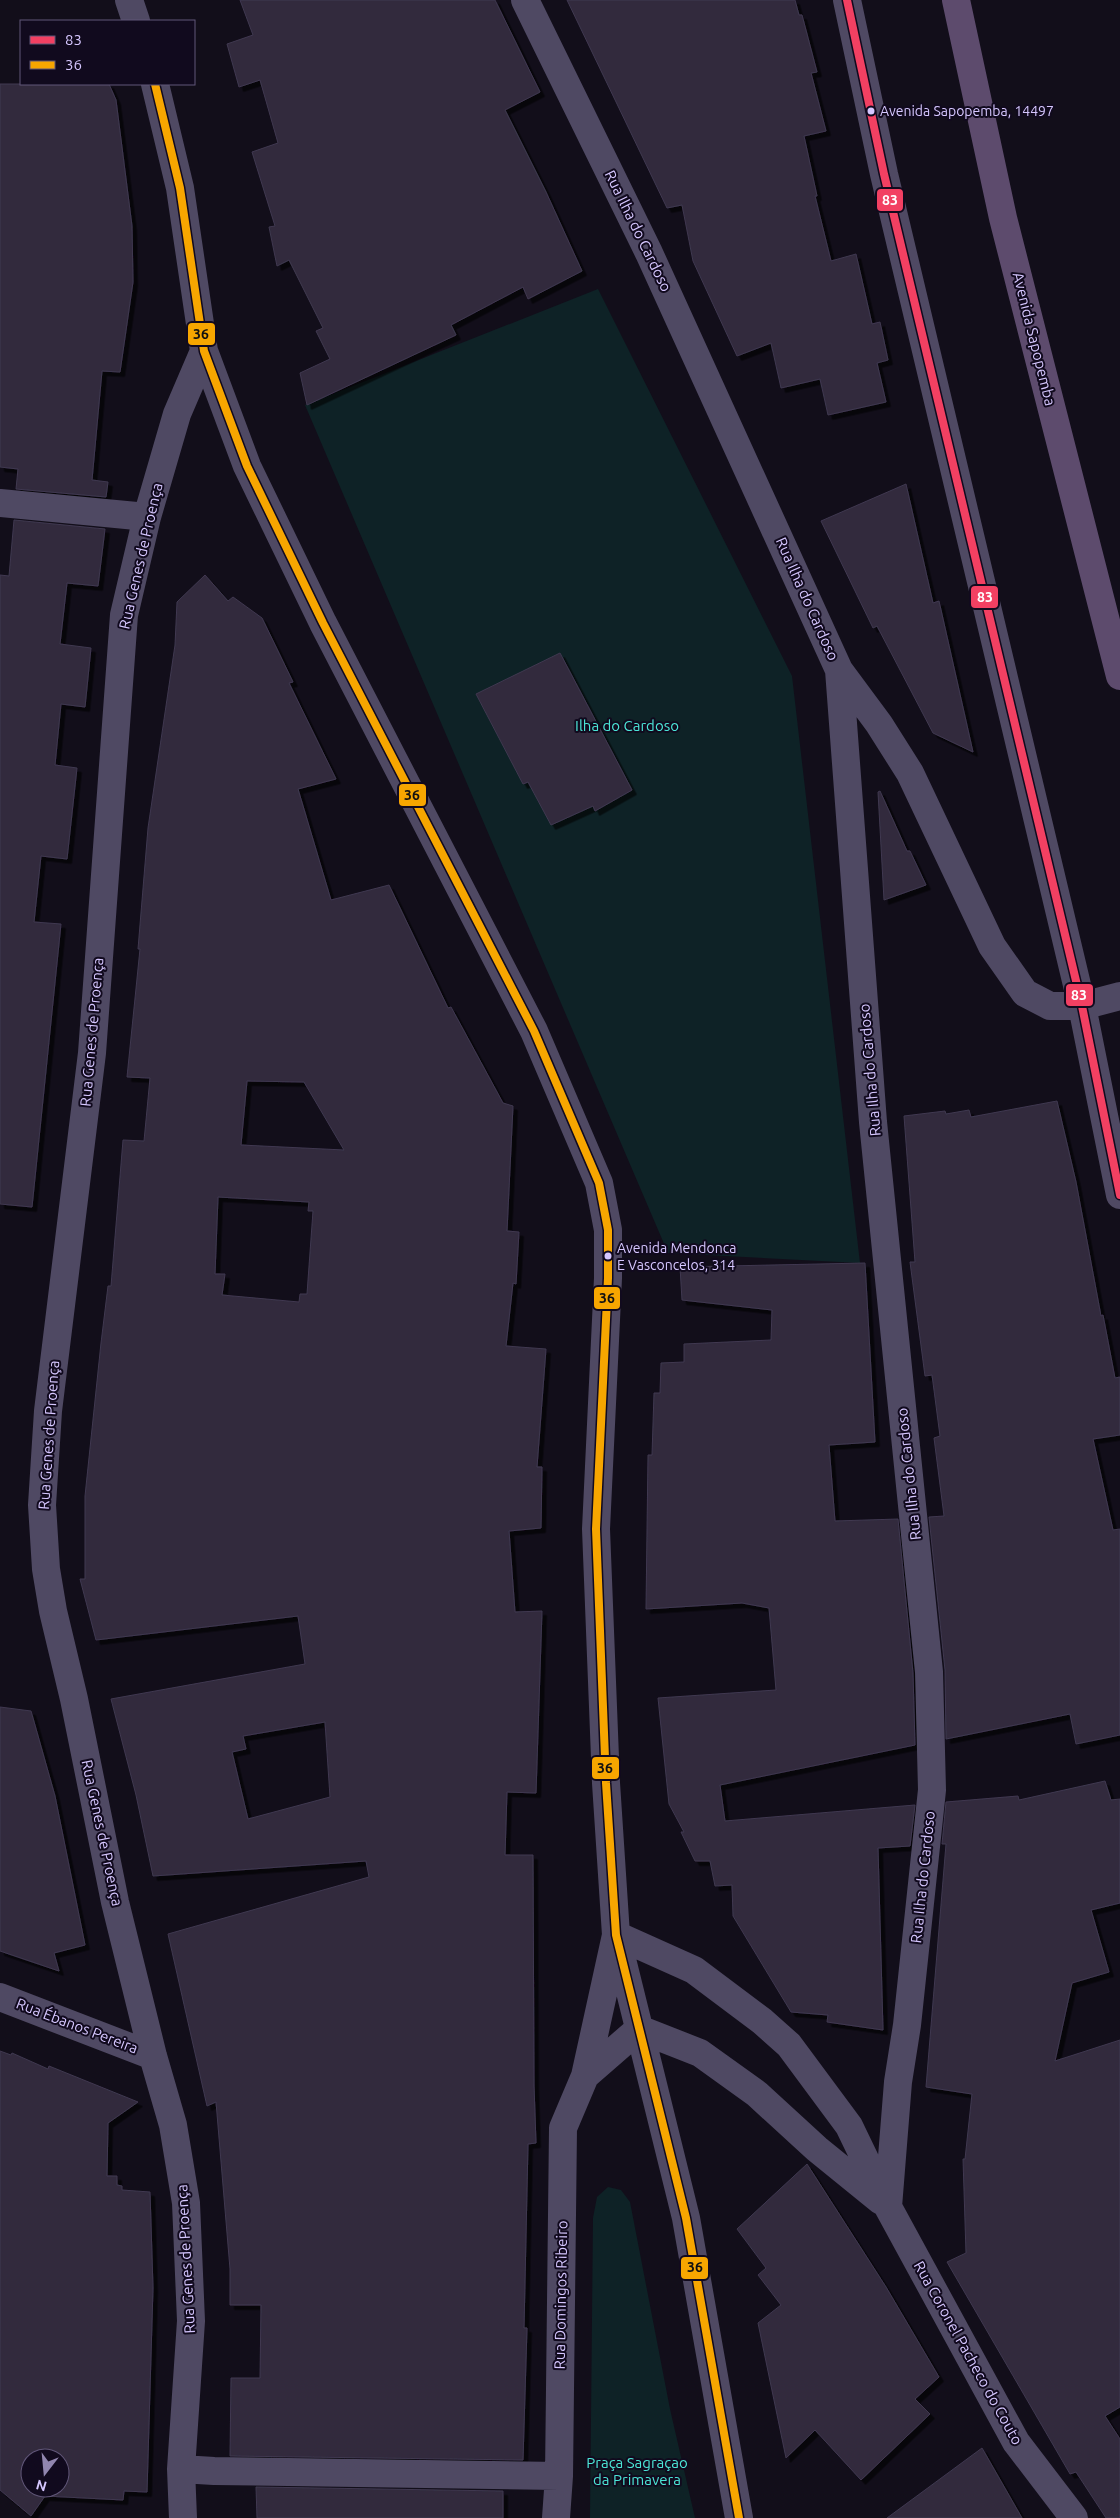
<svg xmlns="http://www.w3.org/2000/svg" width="1120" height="2518" viewBox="0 0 1120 2518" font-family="Ubuntu,sans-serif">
  <defs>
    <filter id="shadow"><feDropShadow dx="4.5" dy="4.5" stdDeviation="0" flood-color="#0009"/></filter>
  </defs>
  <rect width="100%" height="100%" fill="#120e1a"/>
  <path fill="#0e2226" d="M598,289L792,676L860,1263L668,1253L305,405Z
    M608,2187L621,2190L630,2202L670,2409L695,2518H590L593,2218L597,2197Z"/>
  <path fill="#302b3d" stroke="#403850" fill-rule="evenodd" filter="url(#shadow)" d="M240,0H495L540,92L505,110L546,192L582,271L528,299L523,287L451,325L456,335L307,405L300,373L330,359L316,331L323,328L289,260L277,266L269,227L275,226L252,152L278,143L260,80L239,87L227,44L253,35Z
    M567,0H795L799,15H802L817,72L811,73L826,131L804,136L817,196H815L831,261L856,254L872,324L880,322L888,360L877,363L886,402L828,415L820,379L781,388L771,343L737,356L693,261L682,205L667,208Z
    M0,84H109L116,100L132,226L133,282L120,372L102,371L92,480L108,482L106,497L16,489L18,469L0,467Z
    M906,484L933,603L939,601L973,752L933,733L877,626L873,628L821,521Z
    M14,520L105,529L98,586L67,583L60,644L91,648L85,707L61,704L55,765L77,768L67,859L41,856L34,922L61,924L32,1207L0,1204V575L9,576Z
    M205,575L228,601L233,597L262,618L293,682L289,683L336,779L298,789L331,900L389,885L448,1008L451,1007L503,1103L513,1106L507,1231L519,1232L516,1284L513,1283L506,1346L546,1349L537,1467H542L541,1528L509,1531L515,1612L542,1611L536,1793L507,1792L505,1855H533L534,2085L536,2143L528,2144L524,2328H527L523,2460L230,2456L231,2378H260L261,2305H230V2269L216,2102L207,2106L168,1934L369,1877L366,1861L153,1876L136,1795L111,1699L305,1664L298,1616L96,1640L80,1579H85V1496L101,1343L108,1286H111L123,1140L144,1141L150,1078L127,1077L140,949H138L148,828L175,645L177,602ZM247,1081L304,1082L344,1150L241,1145ZM218,1197L309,1202L308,1211H313L307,1294H300L299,1302L222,1295L225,1274H215ZM325,1722L330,1797L248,1819L232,1752L246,1749L243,1736Z
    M560,653L632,790L595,811L593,806L551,825L528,782L523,784L476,694Z
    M880,791L907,851H910L926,885L884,900L878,792Z
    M1057,1101L1076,1182L1101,1316L1103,1315L1115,1378L1120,1377V1435L1093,1439L1113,1530L1120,1529V1735L1076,1744L1070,1714L946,1739L945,1670L929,1517L944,1516L934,1438L940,1436L932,1375L925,1376L910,1262H915L904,1116L945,1111L946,1114L969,1110L971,1117Z
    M865,1263L875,1442L829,1445L835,1521L898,1519L913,1673L915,1745L720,1785L725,1821L915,1805L910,1846L878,1848L883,2030L827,2022L828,2015L791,2012L733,1916L732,1885L715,1886L710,1861H695L681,1832H684L669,1804L658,1698L776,1690L769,1608L742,1603L646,1609L648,1455H652L654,1393H660L661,1363L684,1362V1344L771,1340L772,1310L682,1300L680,1267Z
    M0,1707L31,1711L55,1796L85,1945L54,1953L59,1971L0,1951Z
    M1105,1781L1111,1800L1120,1799V1903L1091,1910L1109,1972L1072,1983L1055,2061L1120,2040V2407L1105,2416L1120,2439V2518H1106L1076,2472L1070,2474L947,2262L966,2253L963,2159H965L972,2094L926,2087L946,1844H942L946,1802L1018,1796L1019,1800Z
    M0,2051L11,2055L12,2053L48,2069L49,2066L138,2102L108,2123L107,2176H117V2185L122,2186V2190L150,2192L153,2288L147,2492L124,2491L123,2500L45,2496L31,2516L0,2490ZM30,2458H60V2488H30Z
    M807,2164L886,2287L939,2377L915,2399L930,2414L861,2480L815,2430L786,2458L758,2323L781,2305L758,2275L766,2268L737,2229Z
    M982,2448L1022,2518H887Z
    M256,2487L503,2491V2518H257Z"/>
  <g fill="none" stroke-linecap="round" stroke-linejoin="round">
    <path stroke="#4f4963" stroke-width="28" d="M129,0L136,21
      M525,0L649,253L839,670L873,1122L929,1672L932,1790L907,2025L898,2082L888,2207
      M847,0L884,174L1082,1006L1120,1195
      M155,84L180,188L204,351L247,466L323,623L534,1031L599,1183L608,1230V1278L596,1529L606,1783L616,1935L686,2218L739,2518
      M0,503L147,517
      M839,670L879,724L910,773L992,946L1025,993L1050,1006H1082L1120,996
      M0,1997L153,2056
      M585,2076L639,2029L700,2053L757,2094L817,2149L881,2201
      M181,2469L214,2471L559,2476
      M183,2518L181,2469L191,2321L186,2203L173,2125L153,2056L115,1902L74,1699L53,1611L46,1569L42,1505L48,1411L92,1053L124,615L147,517L177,414L204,351
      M556,2518L559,2476L563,2128L585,2076L616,1935L694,1970L762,2021L789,2045L849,2126L888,2207L1016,2442L1074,2518"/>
    <path stroke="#5d4b6d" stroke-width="28" d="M956,0L1003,218L1120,676"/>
    <g stroke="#110a1e" stroke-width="11">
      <path id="bus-1" d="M847,0L884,174L1082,1006L1120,1195"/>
    </g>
    <g stroke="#110a1e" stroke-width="11">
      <path id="bus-2" d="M155,84L180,188L204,351L247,466L323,623L534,1031L599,1183L608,1230V1278L596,1529L606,1783L616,1935L686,2218L739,2518"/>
    </g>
    <use href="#bus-1" stroke="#f24062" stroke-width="8"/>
    <use href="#bus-2" stroke="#f7a600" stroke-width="8"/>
  </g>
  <g fill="#d6c7ff" stroke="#110a1e" stroke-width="2">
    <circle cx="871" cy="111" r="4.5"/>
    <circle cx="608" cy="1256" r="4.5"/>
  </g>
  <g text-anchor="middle" stroke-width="4" stroke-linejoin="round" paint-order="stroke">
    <g font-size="14" fill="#d6c7ff" stroke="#110a1e" text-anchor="start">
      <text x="880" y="116">Avenida Sapopemba, 14497</text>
      <text x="617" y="1253">Avenida Mendonca<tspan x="617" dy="17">E Vasconcelos, 314</tspan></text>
    </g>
    <g font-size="15" fill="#d6c7ff" stroke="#110a1e">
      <text transform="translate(638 231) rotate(64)" y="5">Rua Ilha do Cardoso</text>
      <text transform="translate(1034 339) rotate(76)" y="5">Avenida Sapopemba</text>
      <text transform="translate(141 556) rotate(-77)" y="5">Rua Genes de Proença</text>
      <text transform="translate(807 599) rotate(66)" y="5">Rua Ilha do Cardoso</text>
      <text transform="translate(92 1032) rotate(-85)" y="5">Rua Genes de Proença</text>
      <text transform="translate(870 1070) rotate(-95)" y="5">Rua Ilha do Cardoso</text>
      <text transform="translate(49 1435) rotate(-86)" y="5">Rua Genes de Proença</text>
      <text transform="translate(909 1474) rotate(-96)" y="5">Rua Ilha do Cardoso</text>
      <text transform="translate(102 1833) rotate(78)" y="5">Rua Genes de Proença</text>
      <text transform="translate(923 1877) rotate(-84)" y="5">Rua Ilha do Cardoso</text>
      <text transform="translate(77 2026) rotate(21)" y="5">Rua Ébanos Pereira</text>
      <text transform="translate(186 2259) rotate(-93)" y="5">Rua Genes de Proença</text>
      <text transform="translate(561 2295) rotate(-89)" y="5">Rua Domingos Ribeiro</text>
      <text transform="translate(968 2353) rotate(61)" y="5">Rua Coronel Pacheco do Couto</text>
    </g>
    <g font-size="15" fill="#4ce6d7" stroke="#110a1e">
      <text x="627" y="731">Ilha do Cardoso</text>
      <text x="637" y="2468">Praça Sagraçao<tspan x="637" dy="17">da Primavera</tspan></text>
    </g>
  </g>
  <g stroke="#110a1e" stroke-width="2">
    <rect x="876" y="188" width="28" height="24" rx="5" fill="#f24062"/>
    <rect x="187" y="322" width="29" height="24" rx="5" fill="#f7a600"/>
    <rect x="970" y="585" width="29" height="24" rx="5" fill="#f24062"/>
    <rect x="398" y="783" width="29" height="24" rx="5" fill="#f7a600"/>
    <rect x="1065" y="983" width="29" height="24" rx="5" fill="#f24062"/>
    <rect x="593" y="1286" width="28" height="24" rx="5" fill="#f7a600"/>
    <rect x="591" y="1756" width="29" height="24" rx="5" fill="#f7a600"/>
    <rect x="680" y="2256" width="29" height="24" rx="5" fill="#f7a600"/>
  </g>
  <g font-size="14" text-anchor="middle" font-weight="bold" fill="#fff">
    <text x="890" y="205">83</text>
    <text x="985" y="602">83</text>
    <text x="1079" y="1000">83</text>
  </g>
  <g font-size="14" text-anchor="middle" font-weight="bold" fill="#111">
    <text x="201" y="339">36</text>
    <text x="412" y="800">36</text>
    <text x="607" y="1303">36</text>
    <text x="605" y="1773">36</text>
    <text x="695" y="2272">36</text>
  </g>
  <rect x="20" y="20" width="175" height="65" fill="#110a1e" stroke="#605678"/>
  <rect x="30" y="36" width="25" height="8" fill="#f24062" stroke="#605678"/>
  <text x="65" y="45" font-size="15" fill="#d6c7ff">83</text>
  <rect x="30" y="61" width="25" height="8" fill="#f7a600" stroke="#605678"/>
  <text x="65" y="70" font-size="15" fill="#d6c7ff">36</text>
  <g transform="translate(45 2473) rotate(196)"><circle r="24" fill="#110a1e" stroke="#605678"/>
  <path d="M0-4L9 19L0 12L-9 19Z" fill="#9186af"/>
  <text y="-8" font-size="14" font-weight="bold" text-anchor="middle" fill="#d6c7ff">N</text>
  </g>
</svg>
